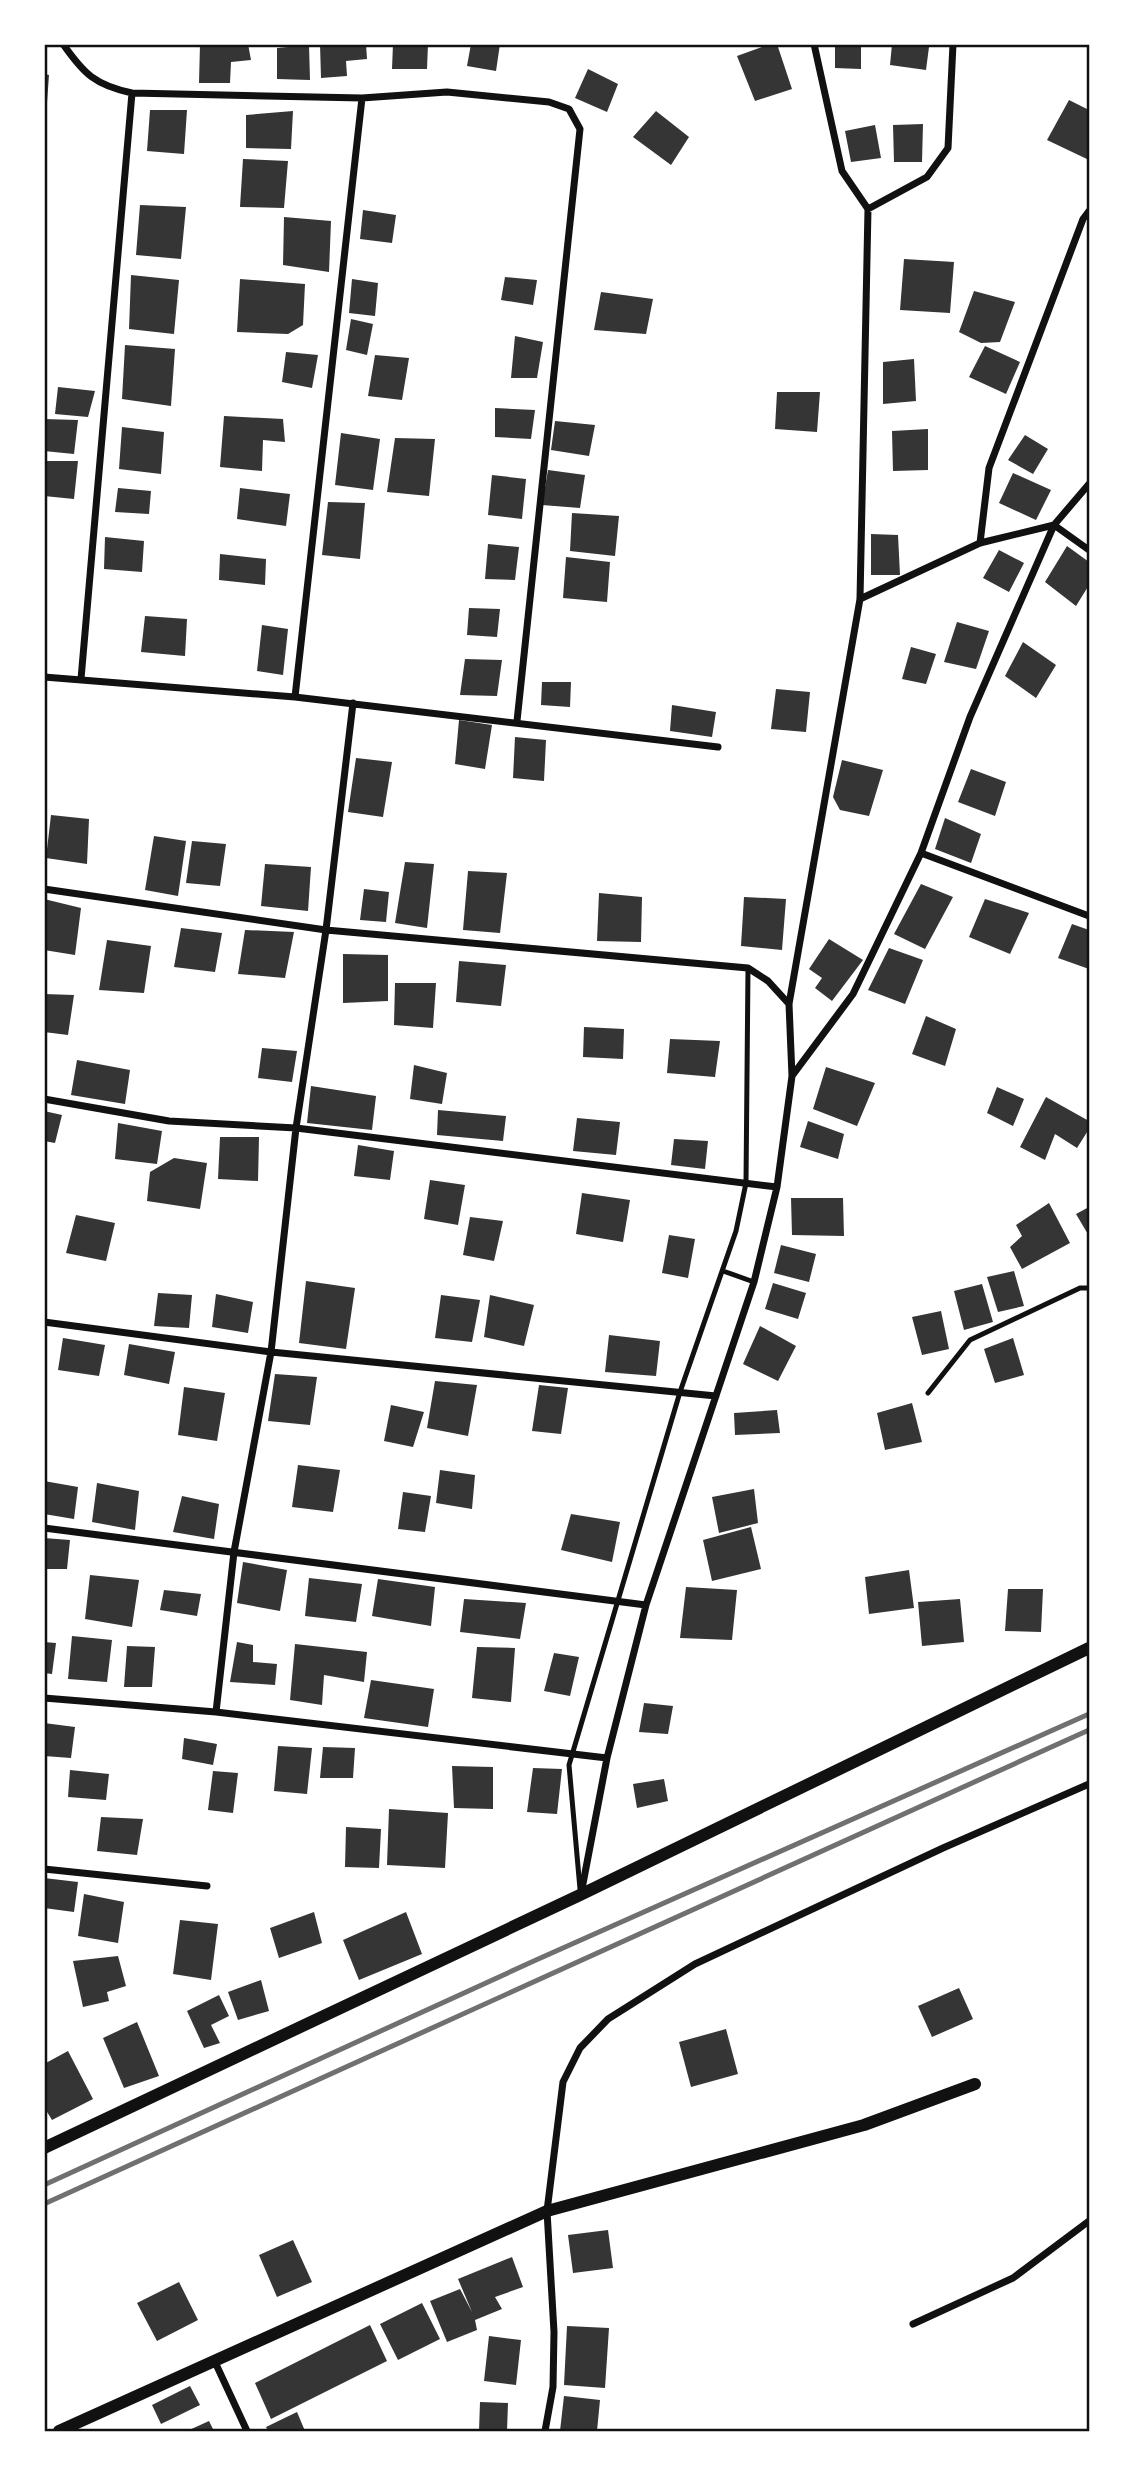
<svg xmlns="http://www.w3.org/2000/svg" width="1133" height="2475" viewBox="0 0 1133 2475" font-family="Barlow,sans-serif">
  <rect width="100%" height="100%" fill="#fff"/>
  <path fill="#353535" d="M200,44H248L251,60L231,62L230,83H199Z
    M320,44H366L367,59L346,61L347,76L321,78Z
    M393,44H428L427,69H392Z
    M471,44H500L496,71L467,66Z
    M770,44H777L792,89L755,101L737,56Z
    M835,44H861V69L835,68Z
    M892,44L929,47L926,70L890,65Z
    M309,45L310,80L277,79V48Z
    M588,69L618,84L607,112L575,98Z
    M44,74L49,75L46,116H44Z
    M1069,100L1089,110V160L1047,140Z
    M150,110H187L184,154L147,151Z
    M293,111L291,149L246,148V115Z
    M656,111L689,137L671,165L633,137Z
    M923,124L922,162H894L893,125Z
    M875,125L881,158L851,162L845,131Z
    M243,159L288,161L284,208L240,207Z
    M140,205L186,207L181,259L136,255Z
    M363,210L396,215L392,243L360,239Z
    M284,217L331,221L329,272L283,265Z
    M904,259L954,262L950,313L900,310Z
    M131,275L179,280L174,334L129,329Z
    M505,277L537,280L533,305L501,300Z
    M240,279L305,284L303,325L288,334L237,332Z
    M352,279L378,283L375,316L349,313Z
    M974,291L1015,302L1000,342L981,343L959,332Z
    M601,292L653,299L646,334L594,330Z
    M351,319L373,324L367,355L346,350Z
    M515,336L543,342L537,378H511Z
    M125,345L175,349L171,406L122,399Z
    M985,346L1020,362L1006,394L969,377Z
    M286,352L318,355L312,388L282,382Z
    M375,355L409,358L402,400L368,396Z
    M914,359L916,401L883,404V362Z
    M58,387L95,391L88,417L55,414Z
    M777,392H820L817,432L775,429Z
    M495,408L535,410L531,439L495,437Z
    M224,416L283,419L285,442L263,440L262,471L220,467Z
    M44,419L78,420L74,454L44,451Z
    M555,421L595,425L589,456L551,450Z
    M122,427L164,432L161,474L119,469Z
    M928,429V470L893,471L892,431Z
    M341,433L380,439L373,490L335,485Z
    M1025,435L1048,449L1033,474L1008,460Z
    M395,438L435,439L429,496L387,492Z
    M44,461H78L74,499L44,496Z
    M548,470L585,475L580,508L542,505Z
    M1013,473L1051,490L1036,520L999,503Z
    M492,475L526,479L522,519L488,515Z
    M118,488L151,491L149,514L115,512Z
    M240,488L290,494L286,526L237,519Z
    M328,502L365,503L360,559L322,555Z
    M572,513L619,516L615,556L570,551Z
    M871,534L898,535L900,575H871Z
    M105,537L144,541L142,572L104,569Z
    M488,544L519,547L515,580L485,579Z
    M1067,546L1089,562V585L1076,606L1045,582Z
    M999,550L1024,563L1009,592L983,578Z
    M220,554L266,559L265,585L219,580Z
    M566,557L610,562L607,602L563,598Z
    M469,608L500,609L497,637L467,635Z
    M145,616L187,619L185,656L141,652Z
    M957,622L989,631L976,669L944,662Z
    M262,625L288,629L283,675L257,671Z
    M1023,642L1056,665L1036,698L1005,676Z
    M911,647L936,654L926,684L902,679Z
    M465,659L502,660L497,696L460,695Z
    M542,682H571L570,707L541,705Z
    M776,689L810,692L806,732L771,729Z
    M672,705L716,712L712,737L670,731Z
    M459,720L492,725L485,769L455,764Z
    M515,737L546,740L544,781L513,778Z
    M356,758L392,762L383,817L348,812Z
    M842,760L883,770L869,816L840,810L833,797Z
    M971,769L1006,782L995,816L958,802Z
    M51,815L89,819L87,864L46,858Z
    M945,818L981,834L971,863L935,849Z
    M154,836L186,841L178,896L145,890Z
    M192,841L226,844L220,886L186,883Z
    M405,862L434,864L427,928L395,923Z
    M265,864L311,867L308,911L261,906Z
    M468,871L507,873L500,933L463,930Z
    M921,884L953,897L925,949L894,934Z
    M364,889L389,892L386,922L360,920Z
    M599,893L642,897L641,942L597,941Z
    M744,897L786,899L782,950L741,946Z
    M44,899L81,908L75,955L44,950Z
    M985,899L1029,913L1010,954L969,937Z
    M1072,924L1089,930V969L1058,958Z
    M181,928L222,933L215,972L174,967Z
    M245,930L294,932L285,978L238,974Z
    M829,939L863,960L832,1001L815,988L822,978L809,969Z
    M107,940L151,946L144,993L99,990Z
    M889,948L923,960L905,1004L868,990Z
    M343,954L388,955V1001L343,1003Z
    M459,961L506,965L501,1006L456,1002Z
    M395,983H436L433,1028L394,1025Z
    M44,994L74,995L68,1035L44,1032Z
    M926,1016L956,1029L945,1066L912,1054Z
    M584,1027L624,1029L623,1059L583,1057Z
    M670,1039L720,1041L715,1077L667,1073Z
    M262,1048L297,1051L292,1082L258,1078Z
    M77,1060L130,1070L125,1104L71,1095Z
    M414,1065L447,1073L442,1104L410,1099Z
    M826,1067L875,1083L857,1126L813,1109Z
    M311,1086L376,1096L372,1130L307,1123Z
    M997,1087L1024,1099L1013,1126L987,1113Z
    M1046,1097L1089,1121V1129L1077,1148L1055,1134L1045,1160L1020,1147Z
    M438,1110L506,1116L503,1141L437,1135Z
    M44,1111L62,1115L55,1143L44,1141Z
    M577,1118L620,1122L616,1155L573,1151Z
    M808,1121L844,1134L838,1159L800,1147Z
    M118,1123L162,1131L157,1164L115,1159Z
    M220,1137H259L258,1181L218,1179Z
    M674,1139L708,1141L705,1169L671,1165Z
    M358,1145L394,1151L390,1180L354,1176Z
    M174,1158L207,1163L200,1209L147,1201L150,1172Z
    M430,1180L465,1185L458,1225L424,1219Z
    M582,1193L630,1200L623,1242L576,1234Z
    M791,1198H843L844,1236L792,1235Z
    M1049,1203L1070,1243L1022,1269L1010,1247L1022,1236L1016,1225Z
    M1089,1207V1236L1076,1214Z
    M76,1215L115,1223L106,1261L66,1253Z
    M470,1217L503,1221L494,1261L463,1255Z
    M669,1235L695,1239L688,1278L662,1273Z
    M781,1245L816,1254L809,1282L774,1273Z
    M1014,1271L1024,1306L998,1312L987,1277Z
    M306,1281L355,1288L346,1349L299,1343Z
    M773,1283L806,1293L798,1319L765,1309Z
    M982,1284L993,1322L964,1330L954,1291Z
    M158,1293L192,1295L189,1328L154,1326Z
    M216,1294L253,1302L248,1333L212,1327Z
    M441,1295L480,1300L472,1342L435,1338Z
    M490,1295L534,1305L524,1346L484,1337Z
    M941,1311L949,1349L922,1355L912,1317Z
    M760,1326L796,1346L778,1381L743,1364Z
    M609,1335L660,1341L656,1376L605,1372Z
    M63,1338L105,1345L99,1376L58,1370Z
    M1013,1338L1024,1375L995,1383L984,1349Z
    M129,1344L175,1352L169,1384L124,1375Z
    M275,1374L317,1377L310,1425L268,1421Z
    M435,1381L477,1385L468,1436L427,1428Z
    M539,1385L568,1388L561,1434L532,1431Z
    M184,1387L225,1393L217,1441L178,1435Z
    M912,1403L922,1442L885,1450L877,1413Z
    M391,1405L424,1412L413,1447L384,1441Z
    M777,1410L780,1433L735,1435L734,1413Z
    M298,1465L340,1470L333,1512L292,1507Z
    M440,1470L475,1475L472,1509L436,1503Z
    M44,1481L78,1487L74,1519L44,1514Z
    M97,1483L139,1491L135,1530L92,1522Z
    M754,1489L758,1523L719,1533L712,1497Z
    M403,1492L431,1496L425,1532L398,1529Z
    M182,1496L219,1504L214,1539L173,1532Z
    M571,1514L620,1522L612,1562L561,1550Z
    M751,1527L761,1569L712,1581L703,1540Z
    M44,1538L70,1540L67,1569H44Z
    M243,1562L287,1570L280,1611L237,1603Z
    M909,1570L914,1608L869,1614L865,1577Z
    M90,1575L139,1580L132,1627L85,1619Z
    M309,1578L362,1584L356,1622L305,1616Z
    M378,1579L435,1587L431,1626L372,1616Z
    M686,1587L737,1590L732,1640L680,1638Z
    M1008,1589H1043L1041,1632L1005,1631Z
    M164,1590L201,1594L197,1616L160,1610Z
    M464,1599L526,1603L520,1639L460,1632Z
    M960,1599L964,1642L922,1646L918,1602Z
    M72,1636L112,1640L107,1682L68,1679Z
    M44,1642L56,1643L52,1674L44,1673Z
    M237,1642L253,1645V1662L277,1664L275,1685L230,1682Z
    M295,1644L367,1652L364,1682L324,1675L322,1705L290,1700Z
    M127,1646L155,1647L152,1687H124Z
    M477,1647L515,1648L511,1702L472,1698Z
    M554,1653L579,1657L570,1696L544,1691Z
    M371,1680L434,1689L428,1727L364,1718Z
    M644,1703L673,1706L668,1734L639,1732Z
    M44,1723L75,1727L71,1758L44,1756Z
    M184,1738L217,1744L213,1765L182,1759Z
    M278,1746L312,1748L307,1794L274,1791Z
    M323,1747L355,1748L353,1778H320Z
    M452,1766L493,1767V1809L454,1808Z
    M533,1768L562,1769L557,1814L527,1812Z
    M70,1770L109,1774L106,1800L68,1797Z
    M213,1771L238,1773L233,1813L208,1810Z
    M664,1779L668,1801L637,1808L633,1784Z
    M389,1809L448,1813L445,1868L387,1865Z
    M101,1817L143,1819L137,1855L97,1851Z
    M346,1827L381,1829L379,1868L345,1867Z
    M44,1878L78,1882L74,1912L44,1908Z
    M84,1894L124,1902L118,1943L78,1936Z
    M314,1912L322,1943L279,1958L270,1928Z
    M406,1912L422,1954L359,1980L343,1940Z
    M180,1920L218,1924L211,1980L173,1974Z
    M118,1956L126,1986L107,1992L109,2001L83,2007L73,1961Z
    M261,1980L269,2011L238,2020L228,1992Z
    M959,1988L973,2019L932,2037L918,2006Z
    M219,1995L229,2016L211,2025L220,2043L204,2048L187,2011Z
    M137,2022L159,2076L124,2088L103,2038Z
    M726,2029L738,2074L691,2087L679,2042Z
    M68,2051L93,2099L52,2120L44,2107V2064Z
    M608,2230L613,2268L573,2273L568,2235Z
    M293,2240L312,2282L277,2297L259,2255Z
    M512,2257L523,2287L495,2297L502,2309L475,2320L477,2330L447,2342L430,2301L460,2289L472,2312L458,2279Z
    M179,2282L198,2320L157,2341L137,2303Z
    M422,2303L440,2339L398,2360L380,2324Z
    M370,2325L387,2361L271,2419L255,2383Z
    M567,2326L609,2328L605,2388L564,2385Z
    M489,2336L521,2340L516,2385L484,2381Z
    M190,2386L200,2405L161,2424L152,2405Z
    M564,2396L600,2400L597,2431H560Z
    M480,2402L508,2403L507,2431H479Z
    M297,2412L305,2431H268L266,2427Z
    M209,2421L214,2431H187Z"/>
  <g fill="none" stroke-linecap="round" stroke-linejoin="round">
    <path stroke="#111" stroke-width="5" d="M723,1271L754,1282
      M928,1393L970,1340L1080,1288H1089
      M580,1889L569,1765L680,1392L736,1231L746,1183L748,968"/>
    <path stroke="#111" stroke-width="7" d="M63,44C84,74 95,85 132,93L362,98L447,92L549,102L569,109L580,129L517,721
      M868,209L927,177L948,148L953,44
      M980,543L989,468L1083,219L1089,211
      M860,599L980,543L1054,525L1089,550
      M44,677L295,697L718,747
      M81,679L132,93
      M295,697L362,98
      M921,853L1089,916
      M44,889L326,930L748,968L768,981L789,1004
      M792,1076L853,994L921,853L970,717L1054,525L1089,484
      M44,1099L169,1121L296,1128L777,1187
      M44,1322L271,1352L716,1396
      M44,1528L646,1605
      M44,1698L216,1712L607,1758
      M216,1712L234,1552L271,1352L296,1128L326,930L353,703
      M44,1869L207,1886
      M581,1894L607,1758L646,1605L754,1282L777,1187L792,1076L789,1004L860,599L868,209L842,171L814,44
      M913,2324L1013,2278L1089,2221
      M215,2362L247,2431
      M545,2431L553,2387L554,2332L547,2211L563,2082L580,2048L608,2019L695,1964L943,1848L1089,1784"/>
    <path stroke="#111" stroke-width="12" d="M44,2148L580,1895L1089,1648
      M59,2431L547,2211L864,2125L975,2084"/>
    <path stroke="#707070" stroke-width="5" d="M44,2185L536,1960L1089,1714
      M44,2204L1089,1730"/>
  </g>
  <rect width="1133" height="2475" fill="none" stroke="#ffffff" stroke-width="91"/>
  <rect x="46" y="46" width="1042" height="2384" fill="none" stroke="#111" stroke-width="2.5"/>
</svg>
